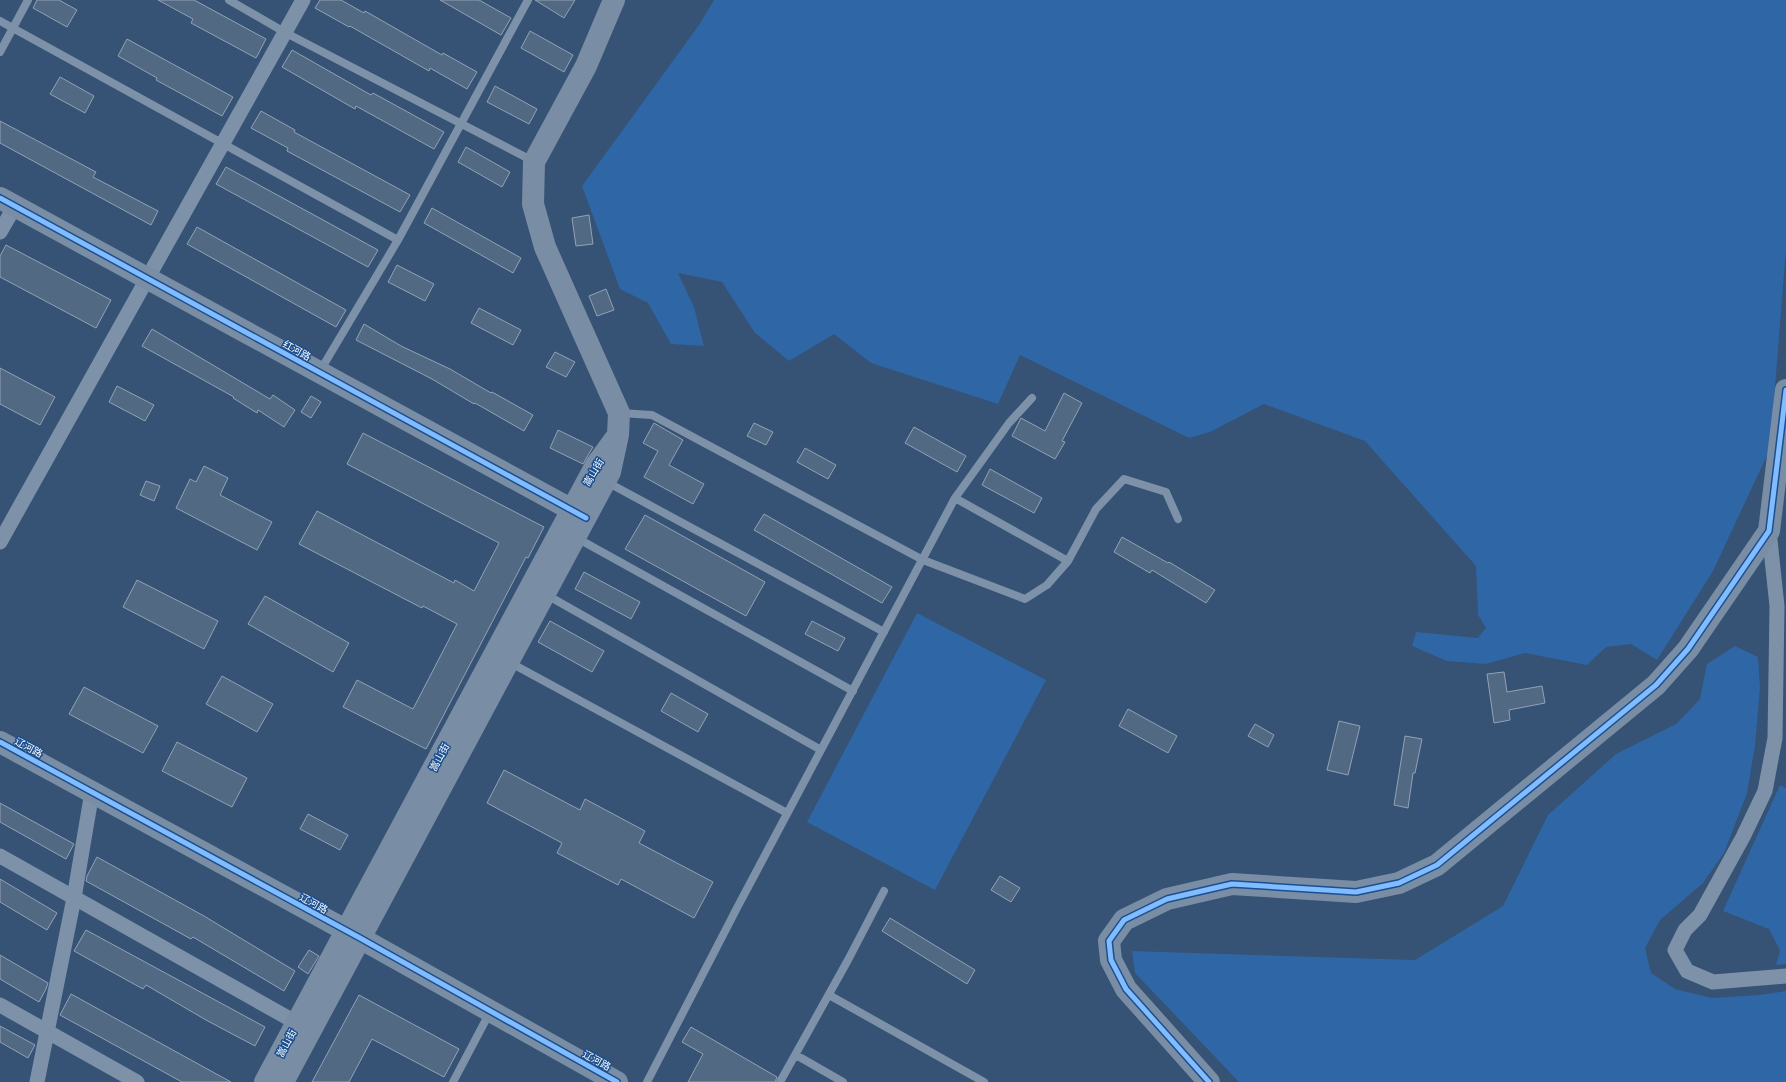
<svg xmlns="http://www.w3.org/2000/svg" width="1786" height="1082" viewBox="0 0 1786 1082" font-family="'Fira Sans','Noto Sans SC',sans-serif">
  <rect width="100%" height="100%" fill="#365274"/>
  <path fill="#2f66a5" d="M714,0H1786V249L1770,449L1713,571L1657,660L1631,644L1606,647L1587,665L1525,653L1486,664L1447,661L1412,646L1416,632L1478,638L1486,628L1478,615L1476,566L1365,441L1264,404L1210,432L1189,438L1020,355L998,404L871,363L834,334L789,361L755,333L722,282L678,273L694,307L704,346L671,344L648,303L620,289L582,186L699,25Z
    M917,613L1046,680L935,890L807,822Z
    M1735,646L1758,657L1760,688L1755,746L1747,793L1724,853L1703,883L1660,920L1645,948L1651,973L1675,989L1712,998L1759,995L1786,991V1082H1239L1135,973L1132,951L1415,960L1503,906L1548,815L1616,754L1676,724L1700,699L1707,664Z
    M1780,785L1786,788V964L1776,965L1780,950L1769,929L1723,911Z"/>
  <path fill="#526984" stroke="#92a2b6" d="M37,0H59L77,10L67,27L33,8Z
    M158,0H194L266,39L256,58L191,23L193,19Z
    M320,0H341L364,13L365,11L442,55L443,53L477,72L467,89L430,68L429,71L350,26L349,27L315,8Z
    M440,0H479L511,18L501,35Z
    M535,0H575L564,18Z
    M530,31L573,55L564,72L521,48Z
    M127,39L233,97L222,116L156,80L157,78L118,56Z
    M292,50L371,95L373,93L444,132L434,149L356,106L355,109L282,67Z
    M60,77L94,96L85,113L50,94Z
    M495,86L537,109L529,124L487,102Z
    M261,111L295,130L294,132L410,195L400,212L287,151L288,148L251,128Z
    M0,121L96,172L93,177L158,211L151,225L0,143Z
    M466,147L510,172L502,187L458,162Z
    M226,167L378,250L368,267L216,184Z
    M432,208L521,258L513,273L424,223Z
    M589,215L593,244L576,246L572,218Z
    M197,227L346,310L336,327L187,244Z
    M6,245L111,300L96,328L0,277V256Z
    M397,265L434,284L425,301L388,282Z
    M606,289L614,310L597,316L589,296Z
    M479,308L521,330L513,345L471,323Z
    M364,324L401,346L450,369L491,393L492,392L533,415L524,431L475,403L474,404L432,379L356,340Z
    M152,329L270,399L273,395L295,410L284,427L258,410L257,413L233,398L234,397L142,346Z
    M555,352L575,362L566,377L546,367Z
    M0,368L55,397L40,425L0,404Z
    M117,386L154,405L145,421L109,402Z
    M1064,393L1082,403L1062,441L1065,442L1055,459L1012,436L1021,418L1045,431Z
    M311,396L321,402L311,418L301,412Z
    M654,423L683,440L669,465L704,484L693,504L644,477L658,451L643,443Z
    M754,423L773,432L766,445L747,436Z
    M914,427L966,456L957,472L905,443Z
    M558,430L593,447L583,464L550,448Z
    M363,433L544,527L528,558L526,557L426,749L343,707L357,680L413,709L457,624L423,606L422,608L299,544L317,511L454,583L455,580L474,591L499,543L347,464Z
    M805,448L836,465L828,479L797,462Z
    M204,466L228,478L220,495L272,522L257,550L176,508L190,479L196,482Z
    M990,469L1042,498L1034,513L982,485Z
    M146,481L160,486L154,501L140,495Z
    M764,514L892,587L882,603L754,530Z
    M645,515L765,582L746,616L625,549Z
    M1122,537L1168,563L1169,562L1215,590L1206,603L1152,570L1150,573L1114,552Z
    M584,572L640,602L631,619L575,589Z
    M137,580L218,621L204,649L123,607Z
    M265,596L349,643L333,672L248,624Z
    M550,621L604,651L592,672L538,642Z
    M812,621L845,638L838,651L805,634Z
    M1504,672L1507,692L1542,686L1545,703L1509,710L1510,720L1494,723L1487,674Z
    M222,676L273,704L257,732L206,704Z
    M84,687L158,726L143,753L69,714Z
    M671,693L708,714L698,732L661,711Z
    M1128,709L1177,736L1168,753L1119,726Z
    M1339,721L1360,726L1348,775L1327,770Z
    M1255,724L1274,735L1268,747L1248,736Z
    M1405,736L1422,739L1415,773H1413L1408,808L1394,805Z
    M177,742L247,778L232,807L162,771Z
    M504,770L580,810L585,799L645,831L639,843L713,882L694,918L621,879L618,885L557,853L562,843L487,803Z
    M0,803L74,844L66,859L0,822Z
    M308,814L348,835L340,850L300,829Z
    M97,857L204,916L295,971L284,991L193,937L191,939L86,881L87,876Z
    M1000,876L1020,888L1011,902L991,890Z
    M0,879L57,913L47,930L0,902Z
    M890,918L975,970L967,984L882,931Z
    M86,930L265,1027L255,1046L206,1020L146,985L143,989L74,951Z
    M309,950L319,956L308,974L298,967Z
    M0,955L48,983L46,989L39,1002L0,979Z
    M71,994L231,1082H182L60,1015Z
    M359,995L459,1049L444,1077L372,1039L349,1082H312Z
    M0,1026L35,1045L28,1058L0,1042Z
    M691,1027L777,1077L775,1082H688L703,1054L682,1042Z"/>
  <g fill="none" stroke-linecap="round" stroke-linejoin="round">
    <path stroke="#7d92a8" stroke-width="8" d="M229,0L286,33L533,161
      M0,21L398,240
      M0,52L28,0
      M320,371L398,240L528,0
      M620,413L652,415L923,560L1025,599L1047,585L1068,561L1096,509L1124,479L1166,492L1178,519
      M605,481L884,632
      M955,498L1009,423L1032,398
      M575,537L853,691
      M545,594L821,750
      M509,662L787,813
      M829,995L984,1082
      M796,1055L843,1082
      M453,1082L490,1012
      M647,1082L738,906L955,498L1068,561
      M780,1082L848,960L884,891"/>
    <path stroke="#7d92a8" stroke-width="15" d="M0,232L15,206
      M1769,531L1777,606L1775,738L1765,791L1743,837L1700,915L1685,930L1675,950L1687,971L1713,982L1786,976
      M0,542L303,0
      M0,856L297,1023
      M0,1005L137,1082
      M37,1082L74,898L92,792"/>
    <path stroke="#798da4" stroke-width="22" d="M614,0L586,66L534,162L533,204L545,247L619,413L618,435
      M0,198L585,517
      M0,742L360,938L617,1082
      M265,1082L596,465L618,435L610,472L283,1082
      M1209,1082L1126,989L1111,960L1109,941L1124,920L1167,899L1232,884L1356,892L1399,883L1437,865L1656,685L1688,649L1769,531L1786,390"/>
    <g stroke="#1b4f8f" stroke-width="8">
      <path id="cycleway" d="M0,198L586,518
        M0,742L360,938L617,1082
        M1209,1082L1126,989L1111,960L1109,941L1124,920L1167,899L1232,884L1356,892L1399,883L1437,865L1656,685L1688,649L1769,531L1786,390"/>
    </g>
    <use href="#cycleway" stroke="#80bcff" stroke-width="5"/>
  </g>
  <g text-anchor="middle" stroke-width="3" stroke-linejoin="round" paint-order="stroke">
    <g font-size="10" fill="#fff" stroke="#1b4f8f">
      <text transform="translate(297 350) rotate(29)" y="4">红河路</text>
      <text transform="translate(593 472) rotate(-59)" y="4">嵩山街</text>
      <text transform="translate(29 747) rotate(28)" y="4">辽河路</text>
      <text transform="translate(439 757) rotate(-62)" y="4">嵩山街</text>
      <text transform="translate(314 903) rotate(29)" y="4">辽河路</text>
      <text transform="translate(286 1043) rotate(-62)" y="4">嵩山街</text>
      <text transform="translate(597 1060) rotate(29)" y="4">辽河路</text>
    </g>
  </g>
</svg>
